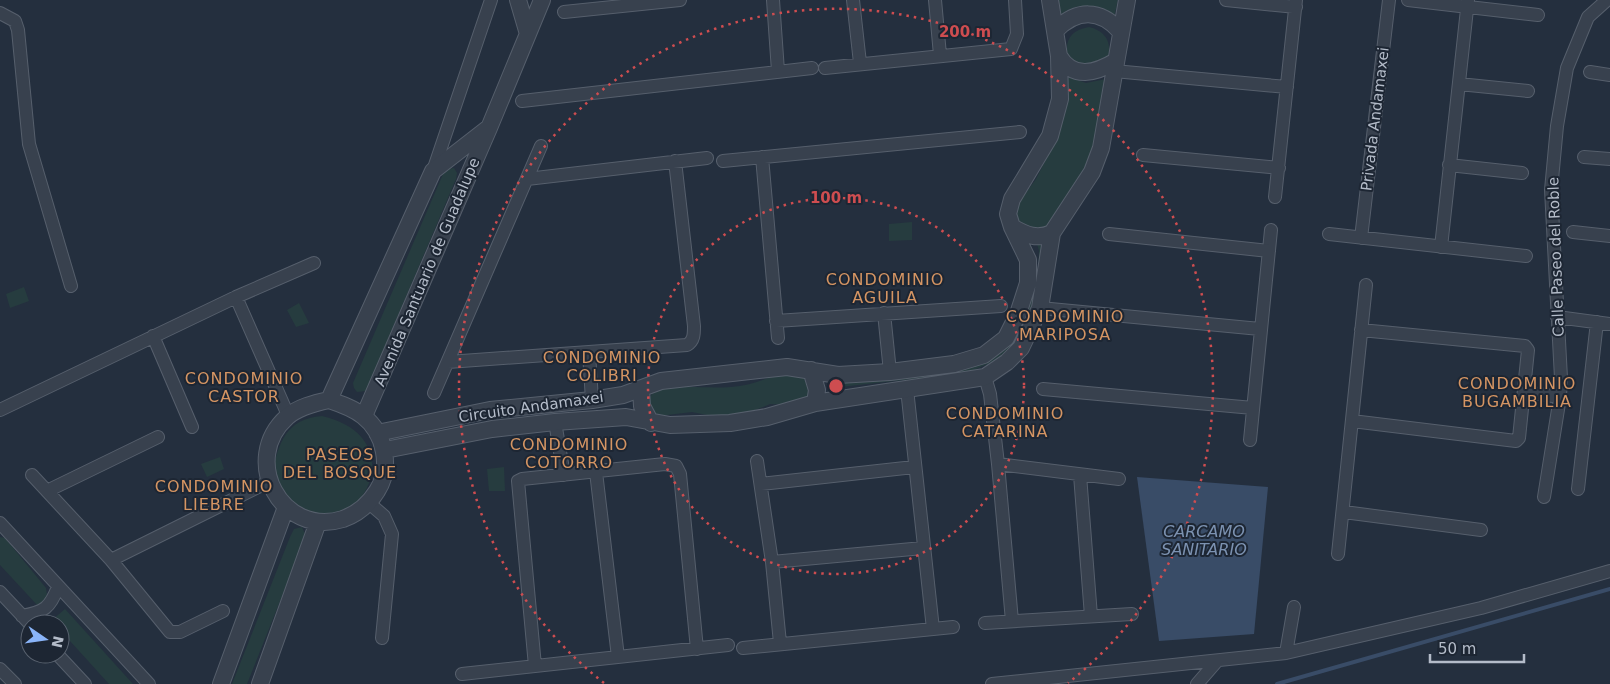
<svg xmlns="http://www.w3.org/2000/svg" width="1610" height="684" viewBox="0 0 1610 684" font-family="'DejaVu Sans',sans-serif">
  <rect width="100%" height="100%" fill="#242f3e"/>
  <path fill="#263c3f" d="M1055,0H1118L1114,17C1094,4 1078,1 1059,16Z
    M1089,27C1106,31 1113,43 1107,60L1087,71L1068,58C1064,40 1071,30 1089,27Z
    M1066,76L1086,83L1106,79L1093,152L1084,176L1046,228C1032,230 1025,229 1016,219L1017,205L1036,179L1058,136Z
    M454,168L457,173L456,179L366,391L357,392L354,388L353,383L443,174L447,169Z
    M912,222V240L889,241V224Z
    M1043,243L1034,312L1016,344L992,362L967,373L831,388L830,384L939,375L965,369L1024,319L1038,277L1039,251L1037,244Z
    M24,287L29,301L10,308L6,294Z
    M299,303L309,323L296,327L287,310Z
    M779,374L809,378L811,397L788,405L770,404L744,415L717,417L692,412L659,416L651,410L648,400L654,391C683,384 702,389 731,387C748,386 763,380 779,374Z
    M322,416C423,439 351,562 286,495C280,489 277,480 272,473C279,442 286,419 322,416Z
    M220,457L224,469L207,477L201,464Z
    M504,467L505,491H489L487,469Z
    M302,527L305,534L304,541L247,684H232L290,537L294,529Z
    M0,537L5,538L46,588L47,595L45,603L38,606L0,565Z
    M65,609L133,684H109L60,630V624H55L52,620Z"/>
  <path fill="#394c67" d="M1137,477L1268,487L1254,634L1159,641Z"/>
  <g fill="none" stroke-linecap="round" stroke-linejoin="round">
    <path stroke="#394c67" stroke-width="4" d="M1277,684L1610,589"/>
    <g stroke="#565f6c" stroke-width="14">
      <path id="minor" d="M773,0L778,71
        M853,0L860,63
        M935,0L940,55
        M1226,0L1296,7
        M1408,0L1538,15
        M564,12L680,0
        M0,13L15,21L18,30L29,144L71,286
        M825,68L1011,49L1017,34L1015,0
        M1114,71L1287,87
        M1590,72L1610,75
        M1459,84L1528,91
        M522,101L812,68
        M1143,155L1279,168
        M762,157L778,338
        M1584,157L1610,159
        M723,161L1020,132
        M1449,165L1522,173
        M433,171L491,0
        M527,179L707,158
        M1275,197L1296,0
        M1573,232L1610,236
        M1109,234L1269,251
        M1329,234L1526,256
        M1361,238L1389,0
        M1441,247L1468,0
        M236,297L288,415
        M1040,308L1260,329
        M884,313L890,372
        M1557,317L1610,324
        M776,321L1001,306
        M153,336L192,427
        M589,353L592,400
        M448,362L687,345C694,341 694,334 694,326L675,161
        M985,377L990,394L998,464L1012,621
        M907,389L933,629
        M1043,389L1253,408
        M1524,392L1560,397
        M434,393L541,146
        M0,410L236,297L314,263
        M1352,421L1516,441L1519,438L1528,350L1525,346L1361,330
        M555,422L564,475
        M1250,440L1271,230
        M757,461L772,562L780,643
        M998,464L1119,479
        M596,472L618,657
        M32,475L111,560L170,632H180L223,611
        M1080,475L1091,616
        M761,484L914,467
        M1578,489L1597,322
        M47,491L158,437
        M1544,497L1560,397L1561,378L1551,190L1557,126L1567,68L1588,17L1607,0
        M369,503L384,516L392,534L382,638
        M1344,512L1481,530
        M0,523L149,684
        M1338,554L1366,285
        M111,560L270,481
        M772,562L923,548
        M0,592L30,624
        M22,616C44,612 50,608 58,587
        M985,623L1132,614
        M743,648L953,627
        M1286,653L1294,607
        M57,654L85,684
        M535,666L518,481L522,479L665,464L676,466L680,474L697,649
        M0,669L15,684
        M462,674L728,645
        M992,684L1286,653L1481,608L1610,571
        M1197,684L1217,661"/>
    </g>
    <g stroke="#565f6c" stroke-width="18">
      <path id="tertiary" d="M518,0L528,34
        M1056,30C1077,9 1100,9 1120,31
        M1059,56C1073,80 1096,73 1116,61
        M1012,227C1026,235 1037,240 1052,233
        M811,370L817,390L815,403
        M641,389L642,406L651,423
        M329,400C341,404 353,408 363,416C385,433 392,468 377,491C369,504 357,514 343,519C281,538 240,459 287,417C298,407 315,403 329,400Z
        M329,400L433,171L487,129
        M364,416L489,128L542,0
        M377,433L490,410L592,400L623,395L661,381L787,367L838,375L890,372L954,364L984,355L1006,338L1018,314L1028,283V260L1012,227L1008,214L1012,199L1050,136L1060,99L1059,56L1050,0
        M385,450L492,429L555,422L626,417L670,425L730,423L767,417L815,403L985,377L1007,362L1021,348L1040,308L1052,233L1092,172L1101,148L1127,0
        M221,684L286,507
        M260,684L318,522"/>
    </g>
    <use href="#minor" stroke="#38414e" stroke-width="12"/>
    <use href="#tertiary" stroke="#38414e" stroke-width="16"/>
  </g>
  <g fill="none" stroke="#ce4d50" stroke-width="2.5" stroke-dasharray="2.5 5">
    <circle cx="836" cy="386" r="188"/>
    <path d="M604 683A377 377 0 1 1 1068 683"/>
  </g>
  <g text-anchor="middle" stroke-width="4" stroke-linejoin="round" paint-order="stroke">
    <g font-size="15" fill="#b4bcc9" stroke="#1d2633">
      <text transform="translate(1375 119) rotate(-83)" y="5">Privada Andamaxei</text>
      <text transform="translate(1556 257) rotate(-92)" y="5">Calle Paseo del Roble</text>
      <text transform="translate(427 272) rotate(-67)" y="5">Avenida Santuario de Guadalupe</text>
      <text transform="translate(531 407) rotate(-8)" y="5">Circuito Andamaxei</text>
    </g>
    <g font-size="16" letter-spacing="1" fill="#d59563" stroke="#1d2633">
      <text x="885" y="285">CONDOMINIO<tspan x="885" dy="18">AGUILA</tspan></text>
      <text x="1065" y="322">CONDOMINIO<tspan x="1065" dy="18">MARIPOSA</tspan></text>
      <text x="602" y="363">CONDOMINIO<tspan x="602" dy="18">COLIBRI</tspan></text>
      <text x="244" y="384">CONDOMINIO<tspan x="244" dy="18">CASTOR</tspan></text>
      <text x="1517" y="389">CONDOMINIO<tspan x="1517" dy="18">BUGAMBILIA</tspan></text>
      <text x="1005" y="419">CONDOMINIO<tspan x="1005" dy="18">CATARINA</tspan></text>
      <text x="569" y="450">CONDOMINIO<tspan x="569" dy="18">COTORRO</tspan></text>
      <text x="340" y="460">PASEOS<tspan x="340" dy="18">DEL BOSQUE</tspan></text>
      <text x="214" y="492">CONDOMINIO<tspan x="214" dy="18">LIEBRE</tspan></text>
    </g>
    <g font-size="16" font-style="italic" fill="#7c92b1" stroke="#1d2633">
      <text x="1204" y="537">CARCAMO<tspan x="1204" dy="18">SANITARIO</tspan></text>
    </g>
  </g>
  <circle cx="836" cy="386" r="8" fill="#ce4d50" stroke="#1d2633" stroke-width="2.5"/>
  <g font-size="15" text-anchor="middle" font-weight="bold" fill="#ce4d50" stroke="#1d2633" stroke-width="4" stroke-linejoin="round" paint-order="stroke">
    <text x="965" y="37">200 m</text>
    <text x="836" y="203">100 m</text>
  </g>
  <g transform="translate(45 639) rotate(103)"><circle r="24" fill="#1d2633" stroke="#59626f"/>
  <path d="M0-4L9 19L0 12L-9 19Z" fill="#8ab4f8"/>
  <text y="-8" font-size="14" font-weight="bold" text-anchor="middle" fill="#b4bcc9">N</text>
  </g>
  <path d="M1430 654v8h94v-8" fill="none" stroke="#b4bcc9" stroke-width="2.5"/>
  <text x="1438" y="654" font-size="15" fill="#b4bcc9" stroke="#1d2633" stroke-width="4" paint-order="stroke">50 m</text>
</svg>
